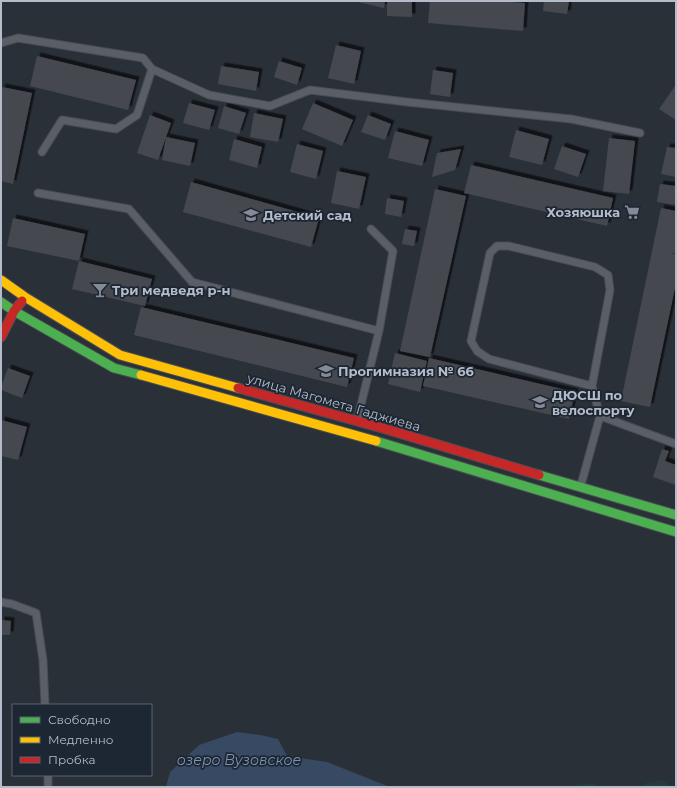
<svg xmlns="http://www.w3.org/2000/svg" width="677" height="788" viewBox="0 0 677 788" font-family="Montserrat,sans-serif">
  <defs>
    <filter id="shadow"><feDropShadow dx="3.5" dy="-3.5" stdDeviation="0" flood-color="#0009"/></filter>
  </defs>
  <rect width="100%" height="100%" fill="#2a3038"/>
  <path fill="#273a3e" d="M662,780L669,785L670,787H639L646,783Z
    M594,783L599,787H574L576,785Z"/>
  <path fill="#384963" d="M237,732L260,735L278,739L287,756L327,762L390,787H166L170,772L199,745Z"/>
  <path fill="#444950" filter="url(#shadow)" d="M358,1H385L384,8L358,2Z
    M387,1H412V17L387,16Z
    M430,1H496L525,3L523,31L428,23Z
    M544,1H569L567,14L543,11Z
    M336,45L361,51L354,84L328,78Z
    M37,56L136,80L128,110L30,86Z
    M279,61L302,68L297,85L274,77Z
    M221,66L259,72L256,91L218,84Z
    M433,70L453,73L450,97L430,94Z
    M675,86L676,87V120L659,109Z
    M2,87L32,93L13,184L1,181V92Z
    M189,103L215,110L209,130L183,123Z
    M313,103L353,120L342,146L302,129Z
    M224,106L246,113L239,134L218,128Z
    M254,113L283,119L278,142L250,137Z
    M150,115L171,123L158,160L137,153Z
    M368,115L391,124L385,140L361,132Z
    M516,130L549,139L542,165L509,157Z
    M395,131L429,140L422,166L388,158Z
    M166,137L195,143L190,166L162,160Z
    M609,138L635,141L629,194L603,191Z
    M234,139L262,147L257,168L229,160Z
    M297,144L323,151L316,179L290,172Z
    M562,146L586,154L578,177L554,169Z
    M667,147L676,148V177L661,174Z
    M461,149L455,170L432,177L437,153Z
    M471,165L613,198L607,226L464,193Z
    M337,171L366,177L359,209L331,203Z
    M191,182L319,218L311,247L183,212Z
    M660,184L676,186V205L657,202Z
    M435,189L466,196L430,357L400,351Z
    M387,198L404,201L401,217L385,214Z
    M661,208L676,211V253H671L676,254V283L650,407L621,401Z
    M13,218L85,234L79,261L152,279L145,306L72,289L79,261L7,246Z
    M405,229L417,231L414,246L402,244Z
    M141,307L354,358L347,387L134,335Z
    M395,353L427,361L420,392L388,384Z
    M429,358L575,392L569,419L423,386Z
    M8,368L30,376L22,398L1,390V387Z
    M1,420L27,427L18,460L1,456Z
    M662,449L669,451L665,461L676,465V485L653,477Z
    M1,620L11,621L10,635H1Z"/>
  <g fill="none" stroke-linecap="round" stroke-linejoin="round">
    <g stroke="#484c53" stroke-width="9">
      <path id="lane" d="M1,43L18,38L143,58L152,69
        M42,152L62,120L116,129L137,115L152,69L209,95L270,106L310,90L407,102L571,119L640,133
        M38,193L129,209L192,282L379,331L357,421
        M371,229L393,251L379,331
        M600,416L676,444
        M581,485L600,416L592,386L610,290L608,275L595,267L509,246H497L490,253L471,341L477,351L489,359L592,386
        M1,602L12,604L36,613L43,660L45,705
        M48,775V787"/>
    </g>
    <g stroke="#484c53" stroke-width="11">
      <path id="fast" d="M1,302L14,311L114,368L141,375
        M376,441L676,532
        M539,475L676,515"/>
    </g>
    <g stroke="#484c53" stroke-width="11">
      <path id="slow" d="M1,280L25,297L120,355L238,388
        M141,375L376,441"/>
    </g>
    <g stroke="#484c53" stroke-width="11">
      <path id="jam" d="M1,337L14,311L22,301
        M238,388L382,428L539,475"/>
    </g>
    <use href="#lane" stroke="#5a5e66" stroke-width="7"/>
    <use href="#fast" stroke="#4caf50" stroke-width="9"/>
    <use href="#slow" stroke="#ffc107" stroke-width="9"/>
    <use href="#jam" stroke="#c62828" stroke-width="9"/>
  </g>
  <defs>
    <g id="supermarket-bare" transform="scale(1.2)"><path d="M-6-5.5h2.5l.6 2H6L4.5 2H-2.5L-4.4-4H-6ZM-1.5 3.2a1.3 1.3 0 1 0 .1 0ZM3 3.2a1.3 1.3 0 1 0 .1 0Z" fill="#848b96" stroke="#1d2633" stroke-width="2.5" paint-order="stroke"/></g>
    <g id="school-bare" transform="scale(1.2)"><path d="M0-5L7-2L0 1L-7-2ZM-4 1L0 2.5L4 1V4Q0 6-4 4Z" fill="#848b96" stroke="#1d2633" stroke-width="2.5" paint-order="stroke"/></g>
    <g id="bar-bare" transform="scale(1.2)"><path d="M-6-5H6L.8 .8V4.5H3.5V6h-7V4.5H-.8V.8Z" fill="#848b96" stroke="#1d2633" stroke-width="2.5" paint-order="stroke"/></g>
  </defs>
  <g fill-rule="evenodd">
    <use href="#supermarket-bare" x="632" y="212"/>
    <use href="#school-bare" x="251" y="215"/>
    <use href="#bar-bare" x="100" y="290"/>
    <use href="#school-bare" x="326" y="371"/>
    <use href="#school-bare" x="540" y="402"/>
  </g>
  <g text-anchor="middle" stroke-width="3.5" stroke-linejoin="round" paint-order="stroke">
    <g font-size="13" font-weight="bold" fill="#b4bcc9" stroke="#1d2633" text-anchor="start">
      <text x="620" y="217" text-anchor="end">Хозяюшка</text>
      <text x="263" y="220">Детский сад</text>
      <text x="112" y="295">Три медведя р-н</text>
      <text x="338" y="376">Прогимназия № 66</text>
      <text x="552" y="400">ДЮСШ по<tspan x="552" dy="15">велоспорту</tspan></text>
    </g>
    <g font-size="13" fill="#b4bcc9" stroke="#1d2633">
      <text transform="translate(334 402) rotate(16)" y="5">улица Магомета Гаджиева</text>
    </g>
    <g font-size="14" font-style="italic" fill="#7c92b1" stroke="#1d2633">
      <text x="239" y="765">озеро Вузовское</text>
    </g>
  </g>
  <rect width="677" height="788" fill="none" stroke="#b4bcc9" stroke-width="4"/>
  <rect x="12" y="704" width="140" height="72" fill="#1d2633" stroke="#59626f"/>
  <rect x="20" y="717" width="20" height="6" fill="#4caf50" stroke="#59626f"/>
  <text x="48" y="724" font-size="12" fill="#b4bcc9">Свободно</text>
  <rect x="20" y="737" width="20" height="6" fill="#ffc107" stroke="#59626f"/>
  <text x="48" y="744" font-size="12" fill="#b4bcc9">Медленно</text>
  <rect x="20" y="757" width="20" height="6" fill="#c62828" stroke="#59626f"/>
  <text x="48" y="764" font-size="12" fill="#b4bcc9">Пробка</text>
</svg>
